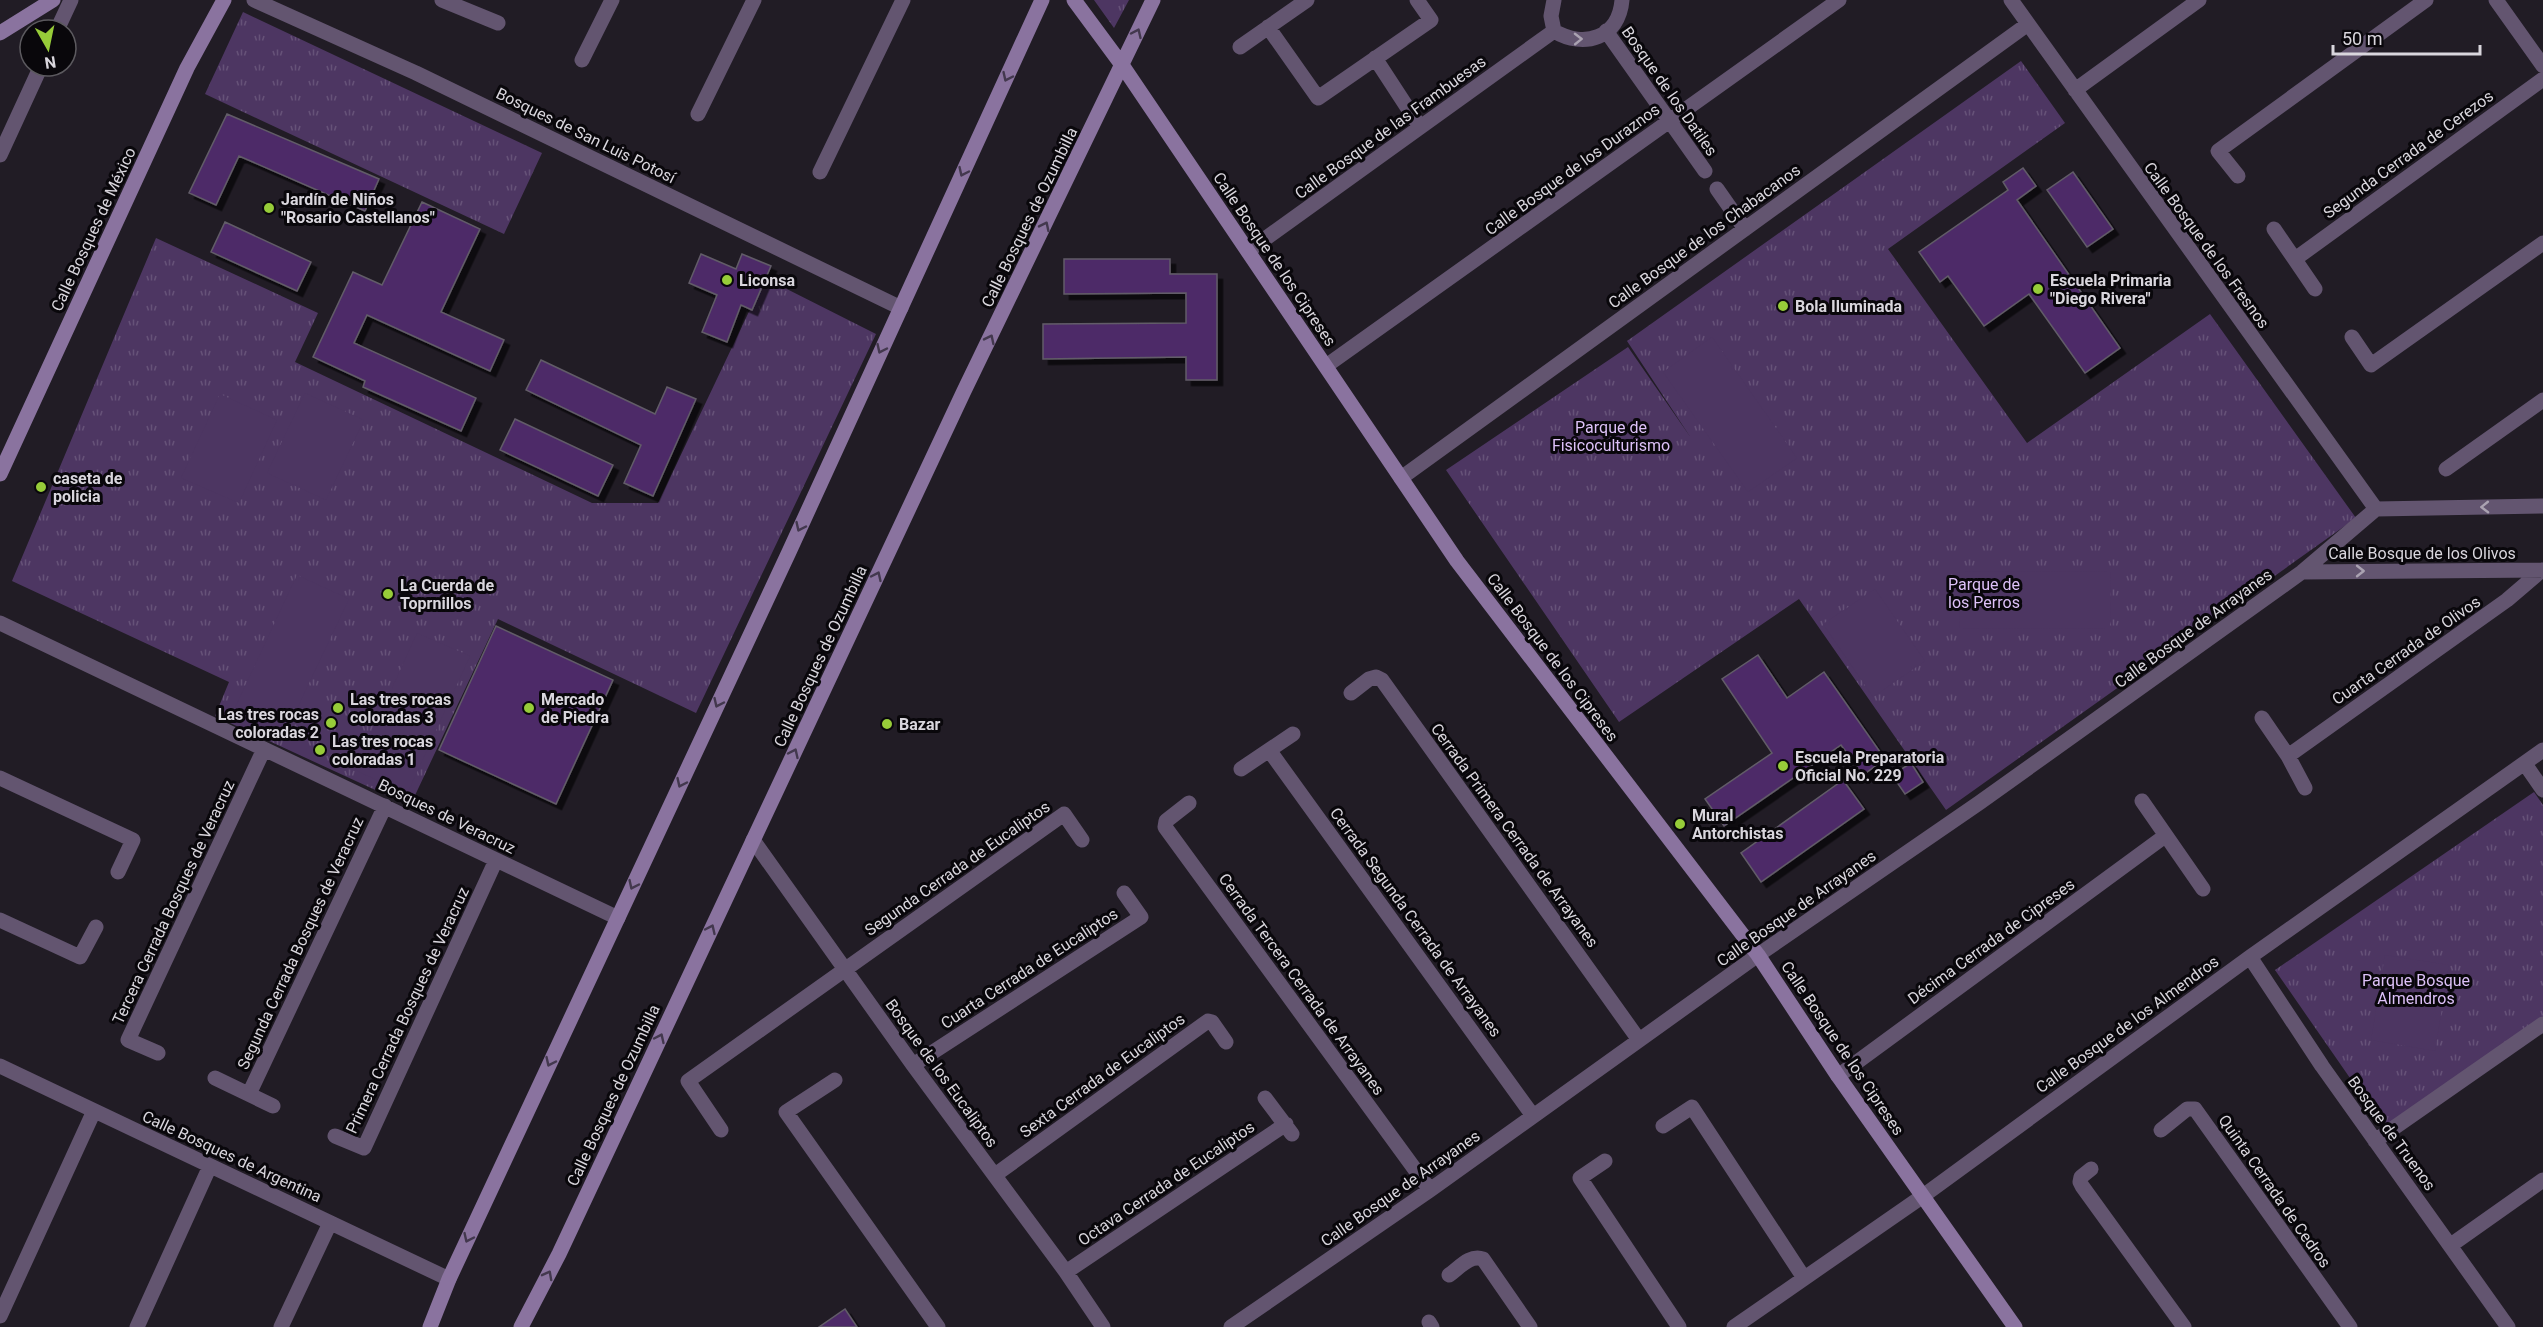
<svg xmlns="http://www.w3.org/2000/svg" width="2543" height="1327" viewBox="0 0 2543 1327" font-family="Roboto,sans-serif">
  <defs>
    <pattern id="park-tufts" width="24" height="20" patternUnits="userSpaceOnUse" patternTransform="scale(1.5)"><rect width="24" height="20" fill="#4d3662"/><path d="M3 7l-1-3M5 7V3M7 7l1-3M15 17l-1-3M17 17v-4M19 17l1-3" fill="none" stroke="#665278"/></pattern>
    <filter id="shadow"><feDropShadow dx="5.5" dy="5.5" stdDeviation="0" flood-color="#0009"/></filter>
  </defs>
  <rect width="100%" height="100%" fill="#211c25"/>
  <path fill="url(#park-tufts)" d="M1094,0H1129L1114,28Z
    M243,12L542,153L504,234L205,94Z
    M2021,61L2065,123L1888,249L2027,443L2210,314L2356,518L1946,810L1799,599L1619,722L1446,470L1628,347L1691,438L1627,341Z
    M156,238L318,313L295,362L592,503H658L765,278L876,334L696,713L498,619L410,806L215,716L229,682L12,581Z
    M2534,792L2543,805V1018L2384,1127L2275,970Z"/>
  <path fill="#4d3662" d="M1712,337L1797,458L1748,492L1663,372Z
    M305,393L364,420L326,500L267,473Z
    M220,394L277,420L239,503L181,478Z
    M1960,571L2111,572L2110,629L1959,628Z
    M297,575L349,599L283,738L232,714Z
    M1875,589L1925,661L1873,697L1823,624Z
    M417,633L470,656L407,794L355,770Z
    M2385,955L2449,965L2435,1051L2371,1040Z"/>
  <path fill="#4d2c68" stroke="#625c68" stroke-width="1.5" filter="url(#shadow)" d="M227,114L379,179L365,211L239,156L216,205L189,193Z
    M2023,168L2036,186L2017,200L2120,348L2085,373L2029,294L1984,326L1948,276L1940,282L1919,252L2008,190L2003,182Z
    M2073,172L2113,229L2087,247L2047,190Z
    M422,202L480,229L441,312L504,340L490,371L367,315L354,343L476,398L461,431L363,387L365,381L313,357L353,272L382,285Z
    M225,222L311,262L297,291L211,252Z
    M701,254L736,269L742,254L771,266L752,310L741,305L727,342L702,332L717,295L689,283Z
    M1064,259H1170V274H1217V380H1186V357L1043,359V324L1186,323V293L1064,294Z
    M541,360L655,414L667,387L696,399L653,496L624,483L641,445L526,390Z
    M515,419L613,465L598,496L500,450Z
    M496,626L613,680L556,804L439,750Z
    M1758,655L1787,698L1824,672L1885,759L1863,775L1841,745L1724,826L1705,799L1772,753L1722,679Z
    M1911,763L1923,782L1905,794L1892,775Z
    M1843,780L1864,809L1761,882L1741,853Z
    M845,1309L857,1327H819Z"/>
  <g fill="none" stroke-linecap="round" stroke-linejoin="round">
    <path stroke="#635570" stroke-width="15" d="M254,0L416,73L901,308
      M442,0L498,23
      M1554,0L1551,16L1554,31C1584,49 1619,38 1622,0
      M2011,0L2376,509
      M2496,0L2543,66
      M1268,27L1318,98L1431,20L1417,0
      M57,30L71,0
      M1606,31L1705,171
      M1240,47L1307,0
      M1375,58L1420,127
      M582,60L612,0
      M2075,90L2199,0
      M698,114L754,0
      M0,155L41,66
      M820,172L903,0
      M2238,176L2218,151L2426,0
      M1717,189L1745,229
      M2274,229L2315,289
      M1248,251L1554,31
      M2295,259L2543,79
      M2352,337L2371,365L2543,243
      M1326,366L1839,0
      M2446,469L2543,400
      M1401,478L2028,24
      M2376,509L2543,506
      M2302,572L2543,570
      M0,623L618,918
      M1351,693L1369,679L1376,677L1382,680L1639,1040
      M2262,718L2288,756L2305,788
      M1269,750L1533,1116
      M2288,756L2507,600L2542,570
      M2525,764L2543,790
      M1241,769L1293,734
      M0,778L133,840L118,872
      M2142,801L2203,889
      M1189,803L1166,821L1165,827L1430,1190
      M753,840L913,1065L1066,1272L1103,1327
      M0,920L80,957L96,927
      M2250,957L2322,1066L2508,1327
      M158,1053L128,1040L264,749
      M913,1065L1141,917L1124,893
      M0,1066L449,1279
      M1838,1076L2165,836
      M215,1078L273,1106
      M835,1080L786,1112L938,1327
      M249,1094L385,806
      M1265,1098L1292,1134
      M1663,1126L1692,1107L1804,1278
      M721,1130L688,1081L1064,814L1082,840
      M2161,1130L2187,1109H2195L2350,1327
      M335,1136L364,1148L496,860
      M2375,1141L2543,1024
      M1605,1161L1580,1178L1679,1327
      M2091,1169L2081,1177L2080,1182L2082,1186L2184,1327
      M995,1175L1208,1021L1212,1022L1226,1042
      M2451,1245L2543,1180
      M1066,1272L1286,1124
      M1449,1275C1459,1268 1470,1254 1483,1259L1530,1327
      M0,1316L94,1111
      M1429,1322L1432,1327
      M137,1327L210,1166
      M281,1327L330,1223
      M1231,1327L1430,1190L1758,955L1979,803L2302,572L2376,509
      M1734,1327L1923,1196L2250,957L2543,750"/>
    <path stroke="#8a739f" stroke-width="15" d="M1074,0L1122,65L1457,561L1758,955L1838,1076L2015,1327
      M0,33L53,0
      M0,474L187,68L224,0
      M430,1327L449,1279L789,552L1042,0
      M521,1327L559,1254L964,391L1153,0"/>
  </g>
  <defs><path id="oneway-chevron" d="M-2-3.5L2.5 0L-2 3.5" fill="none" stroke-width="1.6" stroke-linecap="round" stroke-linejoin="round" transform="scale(1.5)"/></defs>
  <g stroke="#43384e">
    <use href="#oneway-chevron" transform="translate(1137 33) rotate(-65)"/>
    <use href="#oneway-chevron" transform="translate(1007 77) rotate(115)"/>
    <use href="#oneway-chevron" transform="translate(963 172) rotate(115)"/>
    <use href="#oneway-chevron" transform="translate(1045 226) rotate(-64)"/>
    <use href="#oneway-chevron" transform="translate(990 339) rotate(-64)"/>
    <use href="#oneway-chevron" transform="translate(881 349) rotate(115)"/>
    <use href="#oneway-chevron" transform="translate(800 527) rotate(115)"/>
    <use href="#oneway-chevron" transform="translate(877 576) rotate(-65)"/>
    <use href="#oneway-chevron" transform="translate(718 703) rotate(115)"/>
    <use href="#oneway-chevron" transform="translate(794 753) rotate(-65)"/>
    <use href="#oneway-chevron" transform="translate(681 783) rotate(115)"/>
    <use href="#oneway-chevron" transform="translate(633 885) rotate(115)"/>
    <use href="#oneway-chevron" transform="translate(711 929) rotate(-65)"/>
    <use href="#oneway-chevron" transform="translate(660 1038) rotate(-65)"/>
    <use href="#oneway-chevron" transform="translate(550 1062) rotate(115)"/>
    <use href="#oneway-chevron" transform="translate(468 1238) rotate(115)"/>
    <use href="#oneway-chevron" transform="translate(548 1275) rotate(-62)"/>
  </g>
  <g stroke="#aaa2b1">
    <use href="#oneway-chevron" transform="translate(1578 39) rotate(-1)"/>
    <use href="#oneway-chevron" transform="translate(2485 507) rotate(179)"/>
    <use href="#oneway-chevron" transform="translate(2360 571)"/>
  </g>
  <g fill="#97cc39" stroke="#09070b" stroke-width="2">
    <circle cx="269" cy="208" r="6"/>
    <circle cx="727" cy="280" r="6"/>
    <circle cx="2038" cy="289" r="6"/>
    <circle cx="1783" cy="306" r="6"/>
    <circle cx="41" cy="487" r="6"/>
    <circle cx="388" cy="594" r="6"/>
    <circle cx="338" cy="708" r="6"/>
    <circle cx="529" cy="708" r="6"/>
    <circle cx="331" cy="723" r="6"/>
    <circle cx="887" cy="724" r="6"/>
    <circle cx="320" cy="750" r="6"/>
    <circle cx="1783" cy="766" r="6"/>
    <circle cx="1680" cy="824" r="6"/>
  </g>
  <g text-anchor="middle" stroke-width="6" stroke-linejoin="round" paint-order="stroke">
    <g font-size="16" fill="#d9d6dd" stroke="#09070b">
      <text transform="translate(1670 91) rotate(55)" y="6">Bosque de los Datiles</text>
      <text transform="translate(1390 127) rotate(-36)" y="6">Calle Bosque de las Frambuesas</text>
      <text transform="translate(586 135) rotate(26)" y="6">Bosques de San Luis Potosí</text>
      <text transform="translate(2408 154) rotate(-36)" y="6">Segunda Cerrada de Cerezos</text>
      <text transform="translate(1572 169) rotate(-36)" y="6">Calle Bosque de los Duraznos</text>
      <text transform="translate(1029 217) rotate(-64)" y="6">Calle Bosques de Ozumbilla</text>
      <text transform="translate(93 229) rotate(-65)" y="6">Calle Bosques de México</text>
      <text transform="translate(1704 236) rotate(-36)" y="6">Calle Bosque de los Chabacanos</text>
      <text transform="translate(2207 245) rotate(54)" y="6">Calle Bosque de los Fresnos</text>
      <text transform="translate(1275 259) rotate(56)" y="6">Calle Bosque de los Cipreses</text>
      <text x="2422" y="559">Calle Bosque de los Olivos</text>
      <text transform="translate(2193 628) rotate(-36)" y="6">Calle Bosque de Arrayanes</text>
      <text transform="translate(2406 650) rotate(-35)" y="6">Cuarta Cerrada de Olivos</text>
      <text transform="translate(820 656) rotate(-65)" y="6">Calle Bosques de Ozumbilla</text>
      <text transform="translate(1553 657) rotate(53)" y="6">Calle Bosque de los Cipreses</text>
      <text transform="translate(447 816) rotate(26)" y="6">Bosques de Veracruz</text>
      <text transform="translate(1515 835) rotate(54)" y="6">Cerrada Primera Cerrada de Arrayanes</text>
      <text transform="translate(957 868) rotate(-35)" y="6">Segunda Cerrada de Eucaliptos</text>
      <text transform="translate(173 902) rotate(-65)" y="6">Tercera Cerrada Bosques de Veracruz</text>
      <text transform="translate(1796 908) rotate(-35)" y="6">Calle Bosque de Arrayanes</text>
      <text transform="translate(1416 922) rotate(54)" y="6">Cerrada Segunda Cerrada de Arrayanes</text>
      <text transform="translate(1991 941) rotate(-36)" y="6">Décima Cerrada de Cipreses</text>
      <text transform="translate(300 943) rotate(-65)" y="6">Segunda Cerrada Bosques de Veracruz</text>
      <text transform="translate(1029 968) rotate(-33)" y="6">Cuarta Cerrada de Eucaliptos</text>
      <text transform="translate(1302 984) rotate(54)" y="6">Cerrada Tercera Cerrada de Arrayanes</text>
      <text transform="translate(407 1010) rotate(-65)" y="6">Primera Cerrada Bosques de Veracruz</text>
      <text transform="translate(2127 1024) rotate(-36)" y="6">Calle Bosque de los Almendros</text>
      <text transform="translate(1843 1048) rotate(56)" y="6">Calle Bosque de los Cipreses</text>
      <text transform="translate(942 1073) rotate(54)" y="6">Bosque de los Eucaliptos</text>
      <text transform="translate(1102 1075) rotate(-36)" y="6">Sexta Cerrada de Eucaliptos</text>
      <text transform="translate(613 1095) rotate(-65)" y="6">Calle Bosques de Ozumbilla</text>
      <text transform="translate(2392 1133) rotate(54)" y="6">Bosque de Truenos</text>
      <text transform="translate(232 1156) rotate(25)" y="6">Calle Bosques de Argentina</text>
      <text transform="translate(1166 1183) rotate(-34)" y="6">Octava Cerrada de Eucaliptos</text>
      <text transform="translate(1400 1188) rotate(-35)" y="6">Calle Bosque de Arrayanes</text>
      <text transform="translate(2275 1191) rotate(55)" y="6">Quinta Cerrada de Cedros</text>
    </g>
    <g font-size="16" font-weight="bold" fill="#d9d6dd" stroke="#09070b" text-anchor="start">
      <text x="281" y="205">Jardín de Niños<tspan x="281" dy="18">"Rosario Castellanos"</tspan></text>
      <text x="739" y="286">Liconsa</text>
      <text x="2050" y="286">Escuela Primaria<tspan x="2050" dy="18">"Diego Rivera"</tspan></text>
      <text x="1795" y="312">Bola Iluminada</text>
      <text x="53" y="484">caseta de<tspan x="53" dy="18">policia</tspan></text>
      <text x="400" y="591">La Cuerda de<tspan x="400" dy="18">Toprnillos</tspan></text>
      <text x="350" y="705">Las tres rocas<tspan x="350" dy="18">coloradas 3</tspan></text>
      <text x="541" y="705">Mercado<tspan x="541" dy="18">de Piedra</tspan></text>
      <text x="319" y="720" text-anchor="end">Las tres rocas<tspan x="319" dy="18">coloradas 2</tspan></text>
      <text x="899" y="730">Bazar</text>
      <text x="332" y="747">Las tres rocas<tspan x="332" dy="18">coloradas 1</tspan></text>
      <text x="1795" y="763">Escuela Preparatoria<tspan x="1795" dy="18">Oficial No. 229</tspan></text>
      <text x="1692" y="821">Mural<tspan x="1692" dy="18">Antorchistas</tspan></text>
    </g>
    <g font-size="16" fill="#ddc1f8" stroke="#09070b">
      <text x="1611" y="433">Parque de<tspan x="1611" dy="18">Fisicoculturismo</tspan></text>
      <text x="1984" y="590">Parque de<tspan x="1984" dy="18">los Perros</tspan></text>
      <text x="2416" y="986">Parque Bosque<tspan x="2416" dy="18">Almendros</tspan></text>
    </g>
  </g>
  <g transform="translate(48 48) rotate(171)"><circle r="28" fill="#09070b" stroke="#5c5a5f" stroke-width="1.5"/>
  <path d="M0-4.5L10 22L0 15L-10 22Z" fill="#97cc39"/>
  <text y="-9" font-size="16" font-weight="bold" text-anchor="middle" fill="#d9d6dd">N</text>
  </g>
  <path d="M2333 45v9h147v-9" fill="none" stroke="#d9d6dd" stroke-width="3"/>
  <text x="2342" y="45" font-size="18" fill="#d9d6dd" stroke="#09070b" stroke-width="4.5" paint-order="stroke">50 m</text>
</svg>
